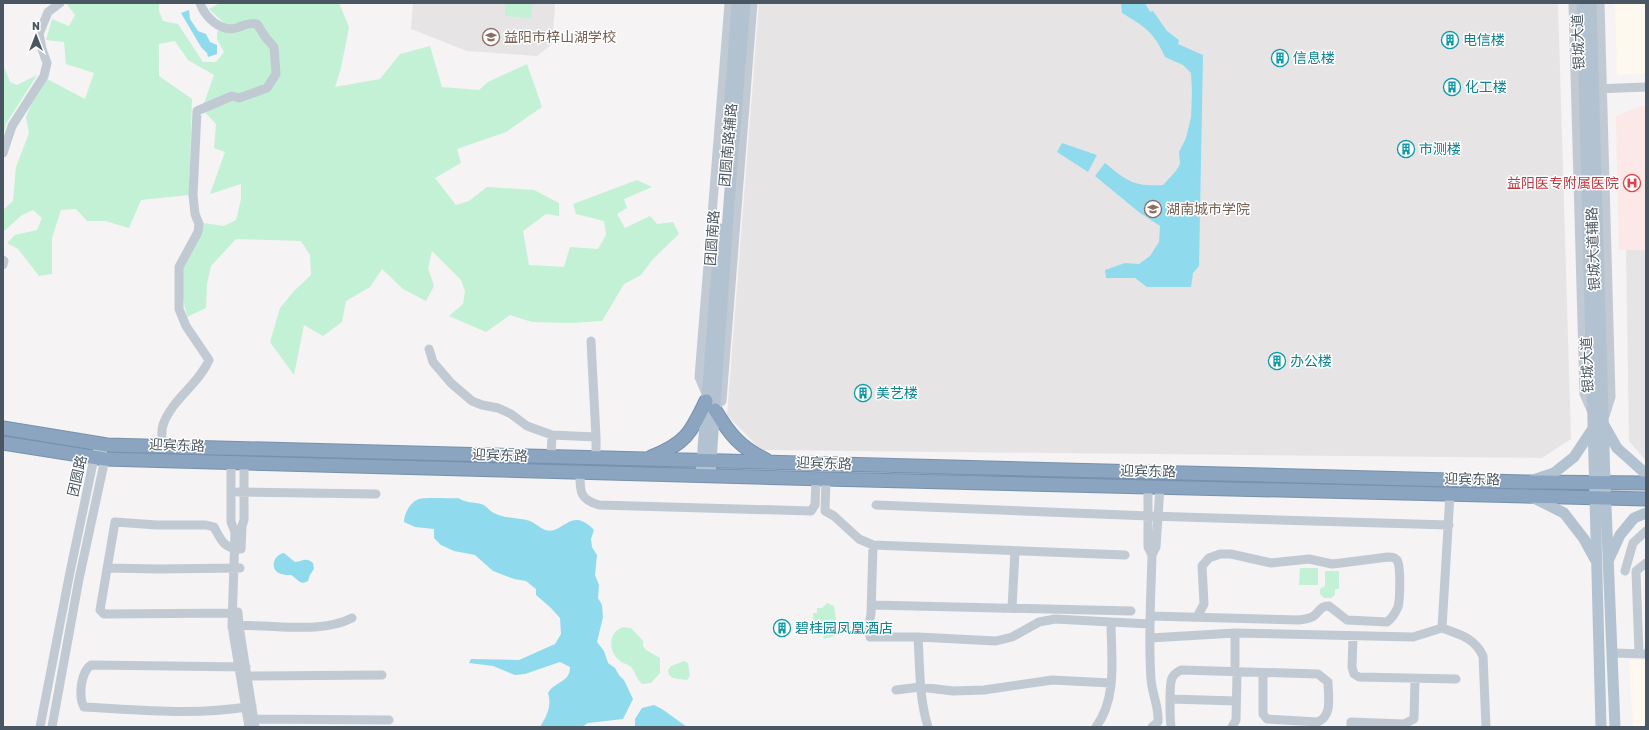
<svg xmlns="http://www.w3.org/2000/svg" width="1649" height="730" viewBox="0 0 1649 730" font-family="Rubik,'Noto Sans SC',sans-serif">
  <rect width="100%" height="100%" fill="#f5f3f3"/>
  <path fill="#fdf9ef" d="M1615,3H1646V73L1617,75Z
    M1629,660H1646V727H1633Z"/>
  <path fill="#e6e4e5" d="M413,3H554L555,7L552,44L537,56L467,51L411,29Z
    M759,3H1558L1571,439L1542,458L761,450L727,415Z
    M1626,250H1646V461L1629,441Z"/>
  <path fill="#fce8e6" d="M1640,106H1646V250H1619L1616,116Z"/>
  <path fill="#c3f1d5" d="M66,3H159V11L163,21L178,24L203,62H216L224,52L217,39V32L226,25L209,9L220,3H339L349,27L341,68L335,87L380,79L400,54L430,46L442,87L479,90L488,82L527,64L542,107L506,132L457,149L461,163L435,178L456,205L469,201L487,187L534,190L559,203V216L546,214L523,231L529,265L564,267L570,247L598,249L606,235L604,221L576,214L573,204L637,180L652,187L624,199L627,208L617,214L625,228L650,216L657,224L673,222L679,234L653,259L641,275L624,284L602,321L570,323L532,322L510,315L486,332L449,316L463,304L465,291L461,280L432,251L428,268L434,286L426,301L403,289L382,269L370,287L346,301L342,322L323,336L304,325L294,375L270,342L280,308L294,291L311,275L310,255L301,241L236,239L211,266L207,284L206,308L187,317L179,280L186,257L196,241L203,223L224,226L236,220L241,199V184L210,194L225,152L214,148L216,124L202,109L214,75L188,60L175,41L159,44V76L192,99L189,195L141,200L129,228L105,221H87L76,209L61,210L52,238V274L39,276L18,249L7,243L15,235L37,230L42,218L33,210L22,215L3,232V210L13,201L16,167L29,133L26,117L34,98L47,79L85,99L94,73L66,64L64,42L46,40L52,19L69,26L75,15Z
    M505,3H532V18L505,16Z
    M3,64L10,82L17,85L37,75L6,124L3,138Z
    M1300,568H1318V585H1299Z
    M1325,571H1339V589H1335V595L1331,598H1324L1320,594V589L1325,586Z
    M827,603L834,606L837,626L835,636L824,639L823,635H814L813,613H817V608H822Z
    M623,627L631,628L643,641V646L646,650L660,658V673L651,683L642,684C637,679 636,674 632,668C629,664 623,664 619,660C608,651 608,632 623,627Z
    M684,661L688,663L690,676L687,680L673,678L669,675L668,670L671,666Z"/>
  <path fill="#90daee" d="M1121,3H1145L1150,12L1153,11L1167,31L1179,40L1178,44L1203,55L1199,266L1193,273L1191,287H1147L1135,278H1106L1105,270L1125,263L1139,264L1150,256L1159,242L1160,226L1140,213L1095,176L1105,163C1127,181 1134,187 1163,185L1176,171L1180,164L1179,152L1186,138L1191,117L1192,92L1191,73L1183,65L1165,57C1154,32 1145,27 1122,13Z
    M189,10L190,19L198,31L206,34L210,42L217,45V54L208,57L207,53L201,47L181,13Z
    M1062,143L1097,155L1088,172L1057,152Z
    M458,498C466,503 473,502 481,504C486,505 489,511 494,513C505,519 518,517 530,521C535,523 540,528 545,530C563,536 570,505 594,530L591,539L592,547L597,555L595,575L599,585L598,598L602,605L603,617L597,642L604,651L608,663L615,668L619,675L624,680L633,699L623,719L588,723L582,727H540C547,716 552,706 548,693C555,681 570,683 570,667L560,662L525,674L515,675L493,666L469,663L471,659L519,660L555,644L561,634L560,618L551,608L536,595V589L526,581L514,579L493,571L475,555L454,551L441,545L434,538V529L415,527L404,522C404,514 410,502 419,499C427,497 449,499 458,498Z
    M284,553L295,562C303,561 306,557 313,563L314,569L310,575L308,581C300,586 298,579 291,575C288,575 284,575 281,574C269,570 273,555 284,553Z
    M654,705L662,709L687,727H635V719L642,708Z"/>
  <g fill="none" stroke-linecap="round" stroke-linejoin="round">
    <g stroke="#7690ad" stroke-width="15">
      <path id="highway" d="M715,410C730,435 740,447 766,460
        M3,428L107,445L1528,482L1646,483
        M3,443L105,459L826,479L1646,499
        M651,457C685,444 691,433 706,401"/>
    </g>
    <path stroke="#c1cad2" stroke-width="9" d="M1573,3L1584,394L1591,410
      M1600,3L1611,397L1605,416
      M1596,89L1646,87
      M3,153L12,126L44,76L47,63L42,49L39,34L48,12L60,3
      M3,260L4,261L3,265
      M591,341L596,437V458
      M429,349L433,362L451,383L472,401L482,405L498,408L511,414L527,426L552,435L596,437
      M707,396L699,377L729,3
      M715,406L722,401L753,3
      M162,446C162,440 161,431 163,425C172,399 199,384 209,360L186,326L179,309V267L198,232L199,224L195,214L193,195L197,111L232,96L239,98L267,88L276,74L274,47L266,38L257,24C247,22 244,26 236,28C220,32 205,17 200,3
      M551,457L552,435
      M231,463V522L235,532L232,626L249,727
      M580,473C580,491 579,499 599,505L811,511L815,505L816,479
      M826,479L825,511L834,516L859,539L873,545L871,614L869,624L870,637H918L996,641L1012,637L1039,622L1055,619L1111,622C1111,656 1118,697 1096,727
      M1148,487V547L1152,555L1156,547L1160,487
      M238,492L376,494
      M876,505L1149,516L1449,525
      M873,545L1125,555
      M241,549L242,526L244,520V463
      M1152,555C1151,596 1148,638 1151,679C1152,695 1159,705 1158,722L1152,727
      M107,568L158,569L240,568
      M1625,571L1633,543L1646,531
      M872,605L1131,611
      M1012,608L1015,551
      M238,612L239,626L255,727
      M238,613L104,614L100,610L115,522L157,525H206L214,527C221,540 224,549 241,549
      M1150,616L1299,620C1304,619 1311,619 1315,615C1320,610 1321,606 1329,606L1347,620L1387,622C1393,618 1395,613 1398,607C1400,599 1401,566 1397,560C1394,557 1392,557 1388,557L1341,563L1332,564L1309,559L1271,563L1231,554H1220L1209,558L1202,566L1204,604L1197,617
      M1111,622L1150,624
      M233,626C270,623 319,635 352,618
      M1442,628C1460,635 1474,637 1483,656L1486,727
      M1235,633V665
      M1353,636L1352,667L1354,674L1359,677L1456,679
      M918,637C920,668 919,698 928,727
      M1150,638L1235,633L1413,637L1442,628L1450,494
      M1612,653L1646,654
      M1639,653L1636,571L1646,563
      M246,667L91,665C81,672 78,696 84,707C140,710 197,716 252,706
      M242,676L382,675
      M896,690L920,687L953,691L984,690L1052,680L1111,683
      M1171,699L1236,701
      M249,721L255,719L389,720
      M40,727L70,572L94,458L101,444
      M52,727L79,579L105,459L103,454
      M1171,727C1170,719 1169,685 1172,678C1174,674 1177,672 1181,670L1318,674L1328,682C1328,696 1333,715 1318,722L1267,719L1263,714V673
      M1232,727L1236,720L1237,672
      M1351,727V722L1404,724L1414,719L1415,679"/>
    <path stroke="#b3c2d1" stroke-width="11" d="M1582,3L1601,727
      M1591,3L1605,482L1615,727
      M726,152L737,3
      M1604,425L1617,448L1646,474
      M701,475L720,229
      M710,475L729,203L745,3
      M1533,480L1554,473L1574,457L1594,427
      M1532,497L1564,513L1584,539L1595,559
      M1609,559L1620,535L1634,518L1646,513"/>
    <use href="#highway" stroke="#8ba5c1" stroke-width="13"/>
  </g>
  <defs>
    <g id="school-ring" transform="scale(0.9)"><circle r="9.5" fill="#fff" stroke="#8d6e63" stroke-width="1.5"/><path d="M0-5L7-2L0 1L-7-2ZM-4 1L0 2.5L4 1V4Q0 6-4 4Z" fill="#8d6e63"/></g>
    <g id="building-ring" transform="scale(0.9)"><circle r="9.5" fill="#fff" stroke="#0f9aa8" stroke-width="1.5"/><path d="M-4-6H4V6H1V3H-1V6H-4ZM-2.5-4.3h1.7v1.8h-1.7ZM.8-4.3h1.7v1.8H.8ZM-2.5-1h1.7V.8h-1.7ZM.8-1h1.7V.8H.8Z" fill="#0f9aa8"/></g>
    <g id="hospital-ring" transform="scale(0.9)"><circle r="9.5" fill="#fff" stroke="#e0444e" stroke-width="1.5"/><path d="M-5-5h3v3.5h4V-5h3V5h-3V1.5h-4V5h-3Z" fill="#e0444e"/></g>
    <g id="university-ring" transform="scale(0.9)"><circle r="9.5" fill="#fff" stroke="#8d6e63" stroke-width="1.5"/><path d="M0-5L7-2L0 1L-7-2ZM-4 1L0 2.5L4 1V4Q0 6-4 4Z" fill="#8d6e63"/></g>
  </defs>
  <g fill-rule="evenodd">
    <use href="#school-ring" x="491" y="37"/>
    <use href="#building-ring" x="1450" y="40"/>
    <use href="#building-ring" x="1280" y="58"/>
    <use href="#building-ring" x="1452" y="87"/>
    <use href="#building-ring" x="1406" y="149"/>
    <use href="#hospital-ring" x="1632" y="183"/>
    <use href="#university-ring" x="1153" y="209"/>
    <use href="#building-ring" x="1277" y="361"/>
    <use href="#building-ring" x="863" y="393"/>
    <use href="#building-ring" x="782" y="628"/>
  </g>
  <g text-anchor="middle" stroke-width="3" stroke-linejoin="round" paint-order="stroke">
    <g font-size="14" fill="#785e54" stroke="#fff" text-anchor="start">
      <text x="504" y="42">益阳市梓山湖学校</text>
      <text x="1166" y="214">湖南城市学院</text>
    </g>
    <g font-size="14" fill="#0d838f" stroke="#fff" text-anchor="start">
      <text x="1463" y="45">电信楼</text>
      <text x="1293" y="63">信息楼</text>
      <text x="1465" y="92">化工楼</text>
      <text x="1419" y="154">市测楼</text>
      <text x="1290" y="366">办公楼</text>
      <text x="876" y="398">美艺楼</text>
      <text x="795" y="633">碧桂园凤凰酒店</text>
    </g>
    <g font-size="14" fill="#4a5661" stroke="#fff">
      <text transform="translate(1578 42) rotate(-92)" y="5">银城大道</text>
      <text transform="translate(728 145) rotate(-85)" y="5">团圆南路辅路</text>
      <text transform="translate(712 238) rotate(-86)" y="5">团圆南路</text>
      <text transform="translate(1593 249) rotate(-92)" y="5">银城大道辅路</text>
      <text transform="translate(1587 365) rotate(-92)" y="5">银城大道</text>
      <text transform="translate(177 445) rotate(2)" y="5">迎宾东路</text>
      <text transform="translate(500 455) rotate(2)" y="5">迎宾东路</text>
      <text transform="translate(824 463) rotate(2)" y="5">迎宾东路</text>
      <text transform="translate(1148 471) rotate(1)" y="5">迎宾东路</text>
      <text transform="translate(77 476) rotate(-77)" y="5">团圆路</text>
      <text transform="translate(1472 479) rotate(1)" y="5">迎宾东路</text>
    </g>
    <g font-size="14" fill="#be3a42" stroke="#fff" text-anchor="end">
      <text x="1619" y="188">益阳医专附属医院</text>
    </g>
  </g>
  <rect width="1649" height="730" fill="none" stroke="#4a5661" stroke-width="8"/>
  <g transform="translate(36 36)" stroke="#ffffff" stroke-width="3" paint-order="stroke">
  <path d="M0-3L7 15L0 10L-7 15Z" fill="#4a5661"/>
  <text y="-6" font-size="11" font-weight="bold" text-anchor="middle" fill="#4a5661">N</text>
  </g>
</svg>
